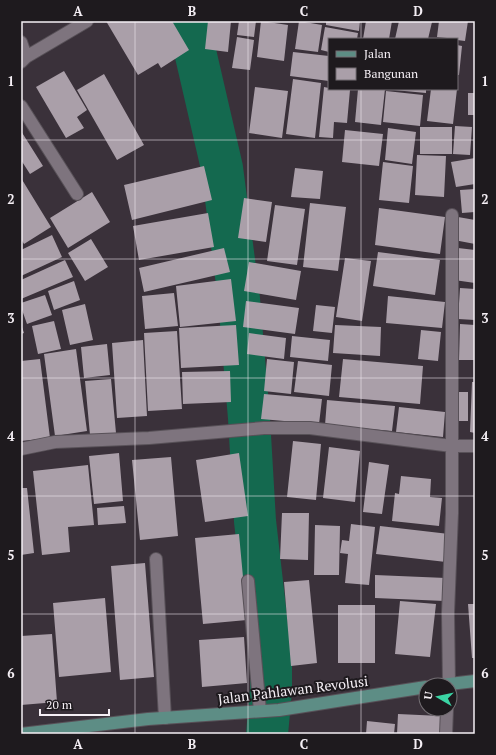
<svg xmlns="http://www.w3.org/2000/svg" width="496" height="755" viewBox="0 0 496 755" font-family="'PT Serif',serif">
  <rect width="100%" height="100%" fill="#3a313a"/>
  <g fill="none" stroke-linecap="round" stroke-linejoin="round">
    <path stroke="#14694f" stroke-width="42" d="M188,21L222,168L239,299L249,418L255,521L271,661V690L267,734"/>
  </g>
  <path fill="#aa9fa9" d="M106,21H172L189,50L161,68L158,63L138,75Z
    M208,21H231L228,52L205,49Z
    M239,21H256L254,37L237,35Z
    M261,21L288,25L284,61L257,57Z
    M299,21L322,25L318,52L295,49Z
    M326,21H360L359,31L326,25Z
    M366,21H392L389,39H363Z
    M399,21L432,22L428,39H395Z
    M439,21H468L465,41L457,40V39L437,37Z
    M325,27L358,33L357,39H329V52L321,50Z
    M237,37L254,40L250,70L232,68Z
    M457,45L462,46L459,75H457Z
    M293,52L329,56V81L290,76Z
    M64,71L87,110L77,117L84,128L66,138L36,87Z
    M104,74L144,145L117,160L77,90Z
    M293,79L321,83L315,138L286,134Z
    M255,87L288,91L282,138L249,133Z
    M324,87L329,88V89L350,90L347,123L334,122L333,138L319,137Z
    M358,89H385L381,125L355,122Z
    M394,89H426V93L394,90Z
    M431,89H457L453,124L427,121Z
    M386,91L423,95L420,126L383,122Z
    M468,93H475V115H468Z
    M455,126L472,127L470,155L453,154Z
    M420,127H452V154H420Z
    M388,128L416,132L412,164L385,160Z
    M345,130L383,134L379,166L342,162Z
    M21,131L43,166L30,174L21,160Z
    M417,155L446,156L444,197L415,195Z
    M475,158V184L456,187L451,162Z
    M383,162L413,166L409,203L379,200Z
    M204,166L212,200L132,220L124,185Z
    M295,168L323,171L320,199L291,197Z
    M21,178L51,227L24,244L21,239Z
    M475,189V212L462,213L460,190Z
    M92,192L110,222L68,248L50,218Z
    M244,198L272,202L266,242L238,238Z
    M310,203L346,207L338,271L303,267Z
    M275,205L305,209L297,265L267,261Z
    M379,208L445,217L440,254L375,245Z
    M208,213L214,247L139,260L133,226Z
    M458,217L475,220V244L454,240Z
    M52,235L62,257L21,276V250Z
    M91,239L108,267L85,281L68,253Z
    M224,248L230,272L144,292L139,268Z
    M458,248L475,250V283L454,280Z
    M378,252L440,260L435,295L373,286Z
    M345,258L371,261L362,321L336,317Z
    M65,260L73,277L21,299V280Z
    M249,262L301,271L296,300L244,291Z
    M231,279L236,321L180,327L176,286Z
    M74,281L80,300L54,310L48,291Z
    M460,288L475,289V320L458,319Z
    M174,293L178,326L145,329L142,296Z
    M45,295L52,315L27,324L21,307V303Z
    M388,296L445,302L442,328L386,323Z
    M246,301L299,308L295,334L243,327Z
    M85,304L93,340L70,345L62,310Z
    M316,305L335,307L332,333L313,331Z
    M54,321L61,349L38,354L32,326Z
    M21,324L24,333L21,334Z
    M460,324L475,325V360H459Z
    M236,325L239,365L181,368L179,328Z
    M335,325L381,327L380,356L333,353Z
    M421,330L441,332L438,361L418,359Z
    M177,331L182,409L148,411L144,333Z
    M249,333L286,338L284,359L247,354Z
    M292,336L330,340L328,361L290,357Z
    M143,340L147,416L117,418L112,343Z
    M107,344L110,375L84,378L81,347Z
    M76,349L87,431L55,436L44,354Z
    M40,359L50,438L21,441V361Z
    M267,359L294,362L291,394L264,391Z
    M343,359L423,366L420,404L339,397Z
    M298,361L332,365L329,396L294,392Z
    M230,371L231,402L183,404L182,372Z
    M111,379L116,433L90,435L85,381Z
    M472,382H475V433L470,432Z
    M457,392H468V421H456Z
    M264,394L322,399L319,424L261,419Z
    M327,400L395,406L392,431L325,425Z
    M399,407L445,412L443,437L396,432Z
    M293,441L321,444L316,500L287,497Z
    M329,447L360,451L355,502L323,498Z
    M119,453L123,501L94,504L89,456Z
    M239,453L248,516L205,522L196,460Z
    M171,457L178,536L140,540L132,460Z
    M369,462L389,465L382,514L363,512Z
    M88,465L94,525L68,527L70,552L42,555L33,471Z
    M401,476L431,479L430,497L442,498L439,526L392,521L395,493L399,494Z
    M21,488H27L34,553L21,555Z
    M124,506L126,523L98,525L97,508Z
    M282,513H309L308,560L280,559Z
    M351,524L375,527L369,585L345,583L348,554L340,553L342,540L349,541Z
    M315,525L340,526L339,575H314Z
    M380,526L449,534L446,562L376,554Z
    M239,534L247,620L203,624L195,538Z
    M145,563L154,677L120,680L111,566Z
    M375,575L446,578L445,601L375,598Z
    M309,580L317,663L291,666L284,582Z
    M105,598L111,672L59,677L53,603Z
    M400,601L436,604L430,657L395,654Z
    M468,604H475V658H472Z
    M338,605H375V663H338Z
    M52,634L57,702L21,705V636Z
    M244,637L247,683L202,687L199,640Z
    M398,714L441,716V734H397Z
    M367,721L395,724L394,734H366Z"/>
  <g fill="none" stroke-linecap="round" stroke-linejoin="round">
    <g stroke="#585158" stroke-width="14">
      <path id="lane" d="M156,559L165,718"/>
    </g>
    <g stroke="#585158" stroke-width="14">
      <path id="street" d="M21,42L26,57L21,62
        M26,57L87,21
        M21,106L77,194
        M21,449L55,442L149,438L264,428H310L452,446V215
        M248,581L260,711
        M449,685L448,613L452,513V446H475
        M446,734L447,709"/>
    </g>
    <g stroke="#585158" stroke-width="14">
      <path id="secondary" d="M441,685L475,681
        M21,734L148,719L279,710L426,687"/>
    </g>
    <use href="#lane" stroke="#7e747e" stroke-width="12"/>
    <use href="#street" stroke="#7e747e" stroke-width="12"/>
    <use href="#secondary" stroke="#5d8d85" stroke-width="12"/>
  </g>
  <path fill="none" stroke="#f5eff5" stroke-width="1" stroke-opacity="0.55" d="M135,21V734M248,21V734M361,21V39M361,89V734M21,140H475M21,259H475M21,378H475M21,496H475M21,614H475"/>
  <g text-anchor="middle" stroke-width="4" stroke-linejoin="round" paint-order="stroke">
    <g font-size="14" fill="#f5eff5" stroke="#1e1a1e">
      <text transform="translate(293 690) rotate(-7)" y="5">Jalan Pahlawan Revolusi</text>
    </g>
  </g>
  <rect width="496" height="755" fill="none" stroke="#1e1a1e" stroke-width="44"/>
  <rect x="328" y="38" width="130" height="52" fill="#1e1a1e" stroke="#746f74"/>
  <rect x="336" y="51" width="20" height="6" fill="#5d8d85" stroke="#746f74"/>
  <text x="364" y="58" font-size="12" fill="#f5eff5">Jalan</text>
  <rect x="336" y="68" width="20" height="12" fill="#aa9fa9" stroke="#746f74"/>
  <text x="364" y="78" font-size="12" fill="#f5eff5">Bangunan</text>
  <g transform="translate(438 697) rotate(279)"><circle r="19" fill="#1e1a1e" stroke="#746f74"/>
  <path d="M0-3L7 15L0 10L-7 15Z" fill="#3bd4a4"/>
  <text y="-6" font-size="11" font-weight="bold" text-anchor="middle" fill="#f5eff5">U</text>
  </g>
  <path d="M40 709v6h69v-6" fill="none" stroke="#f5eff5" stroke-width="2"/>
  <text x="46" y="709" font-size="12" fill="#f5eff5" stroke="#1e1a1e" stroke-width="3" paint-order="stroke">20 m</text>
  <rect x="22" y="22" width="452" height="711" fill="none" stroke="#f5eff5" stroke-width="1.5"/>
  <g font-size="13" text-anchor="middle" font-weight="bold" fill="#f5eff5">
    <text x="78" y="16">A</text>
    <text x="192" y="16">B</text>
    <text x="304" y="16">C</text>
    <text x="418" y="16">D</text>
    <text x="11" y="86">1</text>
    <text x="485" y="86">1</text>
    <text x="11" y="204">2</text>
    <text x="485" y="204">2</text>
    <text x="11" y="323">3</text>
    <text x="485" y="323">3</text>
    <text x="11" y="441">4</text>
    <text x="485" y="441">4</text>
    <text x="11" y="560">5</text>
    <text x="485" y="560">5</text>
    <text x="11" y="678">6</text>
    <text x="485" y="678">6</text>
    <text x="78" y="749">A</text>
    <text x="192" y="749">B</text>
    <text x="304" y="749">C</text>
    <text x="418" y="749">D</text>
  </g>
</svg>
